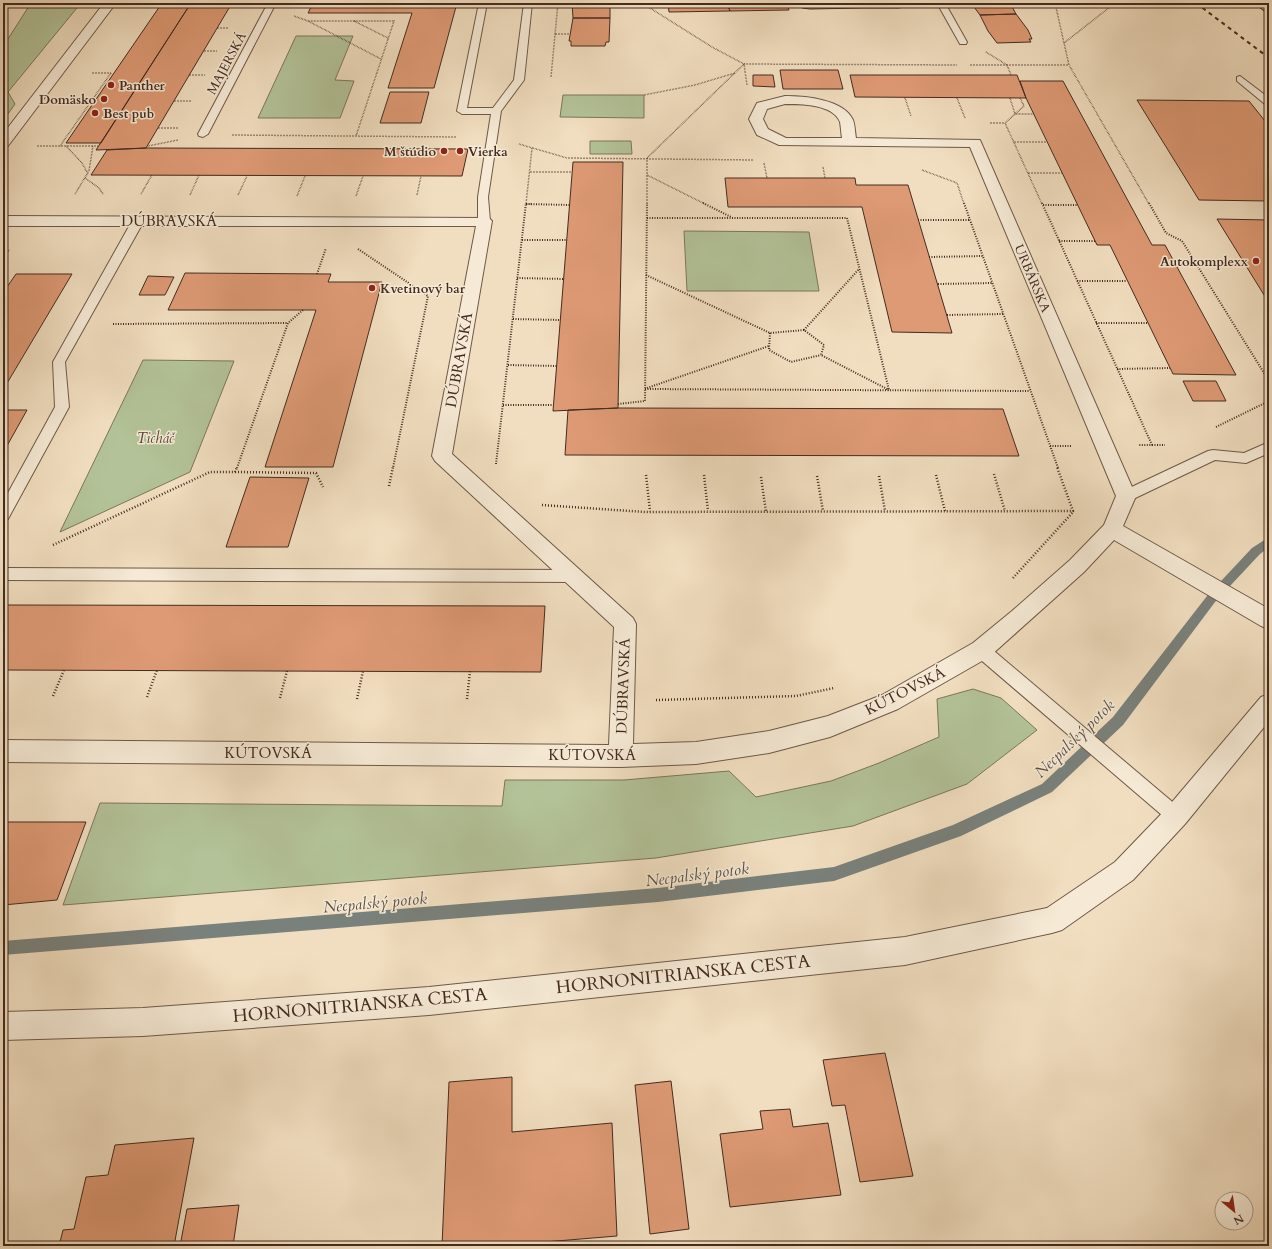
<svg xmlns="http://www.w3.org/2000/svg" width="1272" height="1249" viewBox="0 0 1272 1249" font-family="Cardo,serif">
  <rect width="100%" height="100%" fill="#f1dec0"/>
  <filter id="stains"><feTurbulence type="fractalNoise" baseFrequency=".005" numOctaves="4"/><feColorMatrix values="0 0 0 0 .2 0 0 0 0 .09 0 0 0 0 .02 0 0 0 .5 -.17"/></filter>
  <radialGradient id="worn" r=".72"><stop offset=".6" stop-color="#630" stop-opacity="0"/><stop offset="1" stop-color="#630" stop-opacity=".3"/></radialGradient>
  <path fill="#b3c298" stroke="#7c765c" d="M31,3H81L8,92L15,104L3,121V42H6Z
    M296,36H353L335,80L354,81L340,118H258Z
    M563,95H644V118L560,117Z
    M590,141H631L632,154H590Z
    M684,231L809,232L819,291H687Z
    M143,360L234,361L190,472L60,532Z
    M973,689L1001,698L1037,730L967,784L853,826L656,858L63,905L100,803L502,806L505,780H624L729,771L756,797L831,781L879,763L939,737L937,699Z"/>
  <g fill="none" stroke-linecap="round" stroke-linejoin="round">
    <path fill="#79817c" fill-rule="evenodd" d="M1269,537V547L1260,554L1215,602L1123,725L1052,792L961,836L834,881L658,902L3,955V941L658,888L834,867L953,825L1042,784L1113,717L1207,596L1252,548Z"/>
  </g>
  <path fill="#de9a75" stroke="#442b20" d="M162,3H191L101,143H66Z
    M191,3H232L146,148L96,150Z
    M288,3H306L305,6H286Z
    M313,3H457L434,88H388L412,13H308Z
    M572,3H610V18H573Z
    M668,3H727L730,11L669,12Z
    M727,3H787L789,10L730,11Z
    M801,3H860L863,8L810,9L802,8Z
    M860,3H920L921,5L898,8H863Z
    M971,3H1010L1016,14L980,15Z
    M1016,14L1028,30L1032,39H1029L1031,42L997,43L988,31L980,15Z
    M573,18H610L609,42H606L605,46H571V41H569Z
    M780,70H838L843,89H783Z
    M753,75H773L775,87L753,86Z
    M850,75H1017L1026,98L855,97Z
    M1020,81H1063L1152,245H1165L1236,375L1173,374L1110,245H1097L1026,98Z
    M390,92H429L421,123H380Z
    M1137,100L1249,101L1269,126V201L1199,200Z
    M146,148L468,149L462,176L91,175L107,150Z
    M573,162H623L618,408L553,411Z
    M725,178H855L856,185H908L952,333L892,332L862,207H728Z
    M1217,219L1269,220V303Z
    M185,273L331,274L328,282H382L333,467H265L316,310H168Z
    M16,274H72L3,390V293Z
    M148,276L174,277L165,295H139Z
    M1183,381H1216L1226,401H1193Z
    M618,408L1003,409L1019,456L565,455L568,410Z
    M3,410H27L3,453Z
    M250,477L309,478L288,547H226Z
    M3,605L545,606L541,672L3,670Z
    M3,822H86L57,900L3,905Z
    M885,1053L913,1176L860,1182L845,1105L832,1106L823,1060Z
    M512,1077V1132L612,1123L617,1236L496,1246H442L449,1082Z
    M671,1081L689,1229L650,1234L635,1085Z
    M790,1109L793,1127L828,1123L841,1195L730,1207L720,1134L763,1129L760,1111Z
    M194,1138L174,1246H59L63,1230L74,1229L86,1177L108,1175L115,1145Z
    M239,1205L233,1246H180L187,1209Z"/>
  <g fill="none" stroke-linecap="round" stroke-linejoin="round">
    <g stroke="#6f5848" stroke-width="2">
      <path id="lane" d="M3,3H8L3,7Z
        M268,3H276L208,134L203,137L199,136L198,134Z
        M479,3H487L467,108H493L514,80L524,3H532L524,80L501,111L488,197L490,221L484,224L478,221V197L491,114H462L457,111Z
        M937,3H945L967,42L966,44H960Z
        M1240,76L1269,98V106L1266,105L1237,81V77Z
        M138,218L144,221L65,362L69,407L8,519L3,521V502L55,407L53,362L132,221Z
        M1269,442V453L1246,463L1215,460L1131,500L1126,501L1121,500L1119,496L1121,492L1208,451L1213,450L1244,453Z
        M3,568L572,570L577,572L580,576L577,580L572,582L3,580Z
        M981,643L987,645L1182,810L1185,816L1182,822L1176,825L1170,822L975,655L973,650L975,645Z"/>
    </g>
    <g stroke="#6f5848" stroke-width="2">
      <path id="street" d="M104,3H116L8,146L3,147V134Z
        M785,96C804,96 844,99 853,120C855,125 855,133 856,138L980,140L1136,496L1123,526L1269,609V629L1261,626L1114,540L1084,572L989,657L898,709L830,737L769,753L696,764L621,767L3,762V740L609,745L614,627L435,461L432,456L476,226H3V216L489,218L492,221L452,454L633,618L636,624L633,744L696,742L769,731L828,716L882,695L973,643L1012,611L1070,560L1104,525L1116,496L970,147L779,145L757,135L749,119L757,103ZM785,104C801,104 833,104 840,122C841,127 841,133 842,138H786L768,129L763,119L767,109Z
        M1269,694V721L1185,824L1133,880L1062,930L1052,933L905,965L429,1015L143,1036L3,1040V1012L143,1008L429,987L905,937L1047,908L1115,862L1167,808L1261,697Z"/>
    </g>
    <g stroke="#442b20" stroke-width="2">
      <path id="primary" d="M1255,3H1268L1269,13L1265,11Z"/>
    </g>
    <path stroke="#442b20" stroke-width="1.5" stroke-dasharray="0.5 1" stroke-linecap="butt" d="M563,3H572
      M642,3L712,47L744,64L747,85
      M1055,3L1069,65L1149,204
      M229,7H241
      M294,16L308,21H394L356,136
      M308,21L381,59
      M354,21L388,38
      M217,28H229
      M555,34H570
      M1064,43L1115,3
      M204,51H217
      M986,52L1007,65L1011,75
      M970,65H1069
      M92,73H111
      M189,75H205
      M551,77L558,3
      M644,95L695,85L735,73
      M905,98L911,116
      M957,98L965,118
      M1010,98L1015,114H1033
      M1020,98L1024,106L1005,123L1042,204
      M174,101H191
      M990,123H1005
      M158,128H179
      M232,135L457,137
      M1014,142H1047
      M519,144L567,158L754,160
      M37,146H98
      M60,146L111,73
      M66,146L82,163L88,174
      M148,146L178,140
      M764,163L767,178
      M823,167L825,178
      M922,170L957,183L964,204
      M530,172H572
      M1028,173H1062
      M647,175L705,204
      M85,178L99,188L103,194
      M75,194L89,171L93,146
      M141,194L152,175
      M190,195L199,175
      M238,195L247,176
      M417,195L421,176
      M297,196L305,176
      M356,196L363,176
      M526,204H532
      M526,204L532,148
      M647,204V158L744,64L957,65"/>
    <path stroke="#442b20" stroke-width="2" stroke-dasharray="1 1.5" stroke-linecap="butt" d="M703,203L731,217
      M964,203L1058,468
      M1042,203L1152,445H1138
      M1149,203L1166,233L1182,241L1269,381
      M526,204L570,205
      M1043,205H1077
      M647,218H847L889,390
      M918,220H970
      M522,240H566
      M1059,241H1095
      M358,249L428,296L393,468
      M3,253L10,250
      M929,257L983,256
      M317,274L326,248
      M646,275L770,333L804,330L824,345L821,355L889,390
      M517,278L564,279
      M1077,281H1127
      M938,284L992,283
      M947,315L1003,314
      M513,319L560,320
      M1096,323H1147
      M113,324L288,323
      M804,330L859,269
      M770,333L769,350L791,362L821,355
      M508,365L557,366
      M1117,369L1170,368
      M647,388L769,346
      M645,389L1030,391
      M618,404L645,401L647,203
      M503,405H553
      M1216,427L1269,401
      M1152,445H1165
      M1050,446H1071
      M496,464L526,203
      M237,468L288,323L303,310"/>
    <path stroke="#442b20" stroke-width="2.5" stroke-dasharray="1 2" stroke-linecap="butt" d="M235,472L316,473L323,487
      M994,474L1005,511
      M646,475L650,511
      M704,475L708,511
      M936,475L945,511
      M817,476L823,511
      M879,476L885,511
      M761,477L766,512
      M389,486L393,467
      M542,505L645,512L1073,511L1057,467
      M53,545L210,472H235L237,467
      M1013,578L1073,512
      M53,696L64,670
      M147,697L157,670
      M280,698L287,671
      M357,699L363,671
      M467,699L470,671
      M656,700L796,696L834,688"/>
    <use href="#lane" fill="#f6ead6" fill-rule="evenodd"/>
    <use href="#street" fill="#f6ead6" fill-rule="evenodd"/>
    <use href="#primary" fill="#f1dec0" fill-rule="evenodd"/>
    <path stroke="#442b20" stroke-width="2" stroke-dasharray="4 4" stroke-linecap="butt" d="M1196,3L1269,58"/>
  </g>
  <g fill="#8f2418" stroke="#f6ead6" stroke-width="1.5">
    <circle cx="111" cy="85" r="4"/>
    <circle cx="104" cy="99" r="4"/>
    <circle cx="95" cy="113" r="4"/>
    <circle cx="444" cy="151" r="4"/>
    <circle cx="460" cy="151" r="4"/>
    <circle cx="1256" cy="261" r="4"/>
    <circle cx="372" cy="288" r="4"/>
  </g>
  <g text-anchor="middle" stroke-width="3" stroke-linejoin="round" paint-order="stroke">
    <g font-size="13" fill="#442b20" stroke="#f6ead6">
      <text transform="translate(226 63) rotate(-62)" y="5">MAJERSKÁ</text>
      <text transform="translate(1033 278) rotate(67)" y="5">URBÁRSKA</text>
    </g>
    <g font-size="13" font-weight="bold" fill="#442b20" stroke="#f6ead6" text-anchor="start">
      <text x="119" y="90">Panther</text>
      <text x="96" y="104" text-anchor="end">Domäsko</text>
      <text x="103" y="118">Best pub</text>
      <text x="436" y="156" text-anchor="end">M štúdio</text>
      <text x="468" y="156">Vierka</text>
      <text x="1248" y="266" text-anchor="end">Autokomplexx</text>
      <text x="380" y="293">Kvetinový bar</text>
    </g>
    <g font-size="15" fill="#442b20" stroke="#f6ead6">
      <text x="169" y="226">DÚBRAVSKÁ</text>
      <text transform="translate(459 360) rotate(-80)" y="5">DÚBRAVSKÁ</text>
      <text transform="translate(623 686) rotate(-88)" y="5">DÚBRAVSKÁ</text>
      <text transform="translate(905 691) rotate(-27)" y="5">KÚTOVSKÁ</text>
      <text x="268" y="758">KÚTOVSKÁ</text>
      <text x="592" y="760">KÚTOVSKÁ</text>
    </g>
    <g font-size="15" font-style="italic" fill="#5a4938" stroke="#f6ead6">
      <text x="155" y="443">Ticháč</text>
    </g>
    <g font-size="16" font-style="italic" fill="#5a4f46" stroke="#f6ead6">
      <text transform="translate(1074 738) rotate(-44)" y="6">Necpalský potok</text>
      <text transform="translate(697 874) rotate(-7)" y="6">Necpalský potok</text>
      <text transform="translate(375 902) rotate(-5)" y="6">Necpalský potok</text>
    </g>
    <g font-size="18" fill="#442b20" stroke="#f6ead6">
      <text transform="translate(683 974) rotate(-6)" y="6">HORNONITRIANSKA CESTA</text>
      <text transform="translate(360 1005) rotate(-5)" y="6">HORNONITRIANSKA CESTA</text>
    </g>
  </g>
  <rect width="1272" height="1249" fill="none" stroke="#f1dec0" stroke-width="16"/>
  <rect x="4" y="4" width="1264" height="1241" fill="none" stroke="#442b20" stroke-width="2"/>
  <rect x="8" y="8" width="1256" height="1233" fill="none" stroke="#442b20"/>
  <g transform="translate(1234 1211) rotate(151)"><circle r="19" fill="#f6ead6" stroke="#af9e8d"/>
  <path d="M0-3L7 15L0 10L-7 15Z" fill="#8f2418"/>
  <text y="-6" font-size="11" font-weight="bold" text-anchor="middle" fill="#442b20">N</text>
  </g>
  <rect width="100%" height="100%" filter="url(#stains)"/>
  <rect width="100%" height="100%" fill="url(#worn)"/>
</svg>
